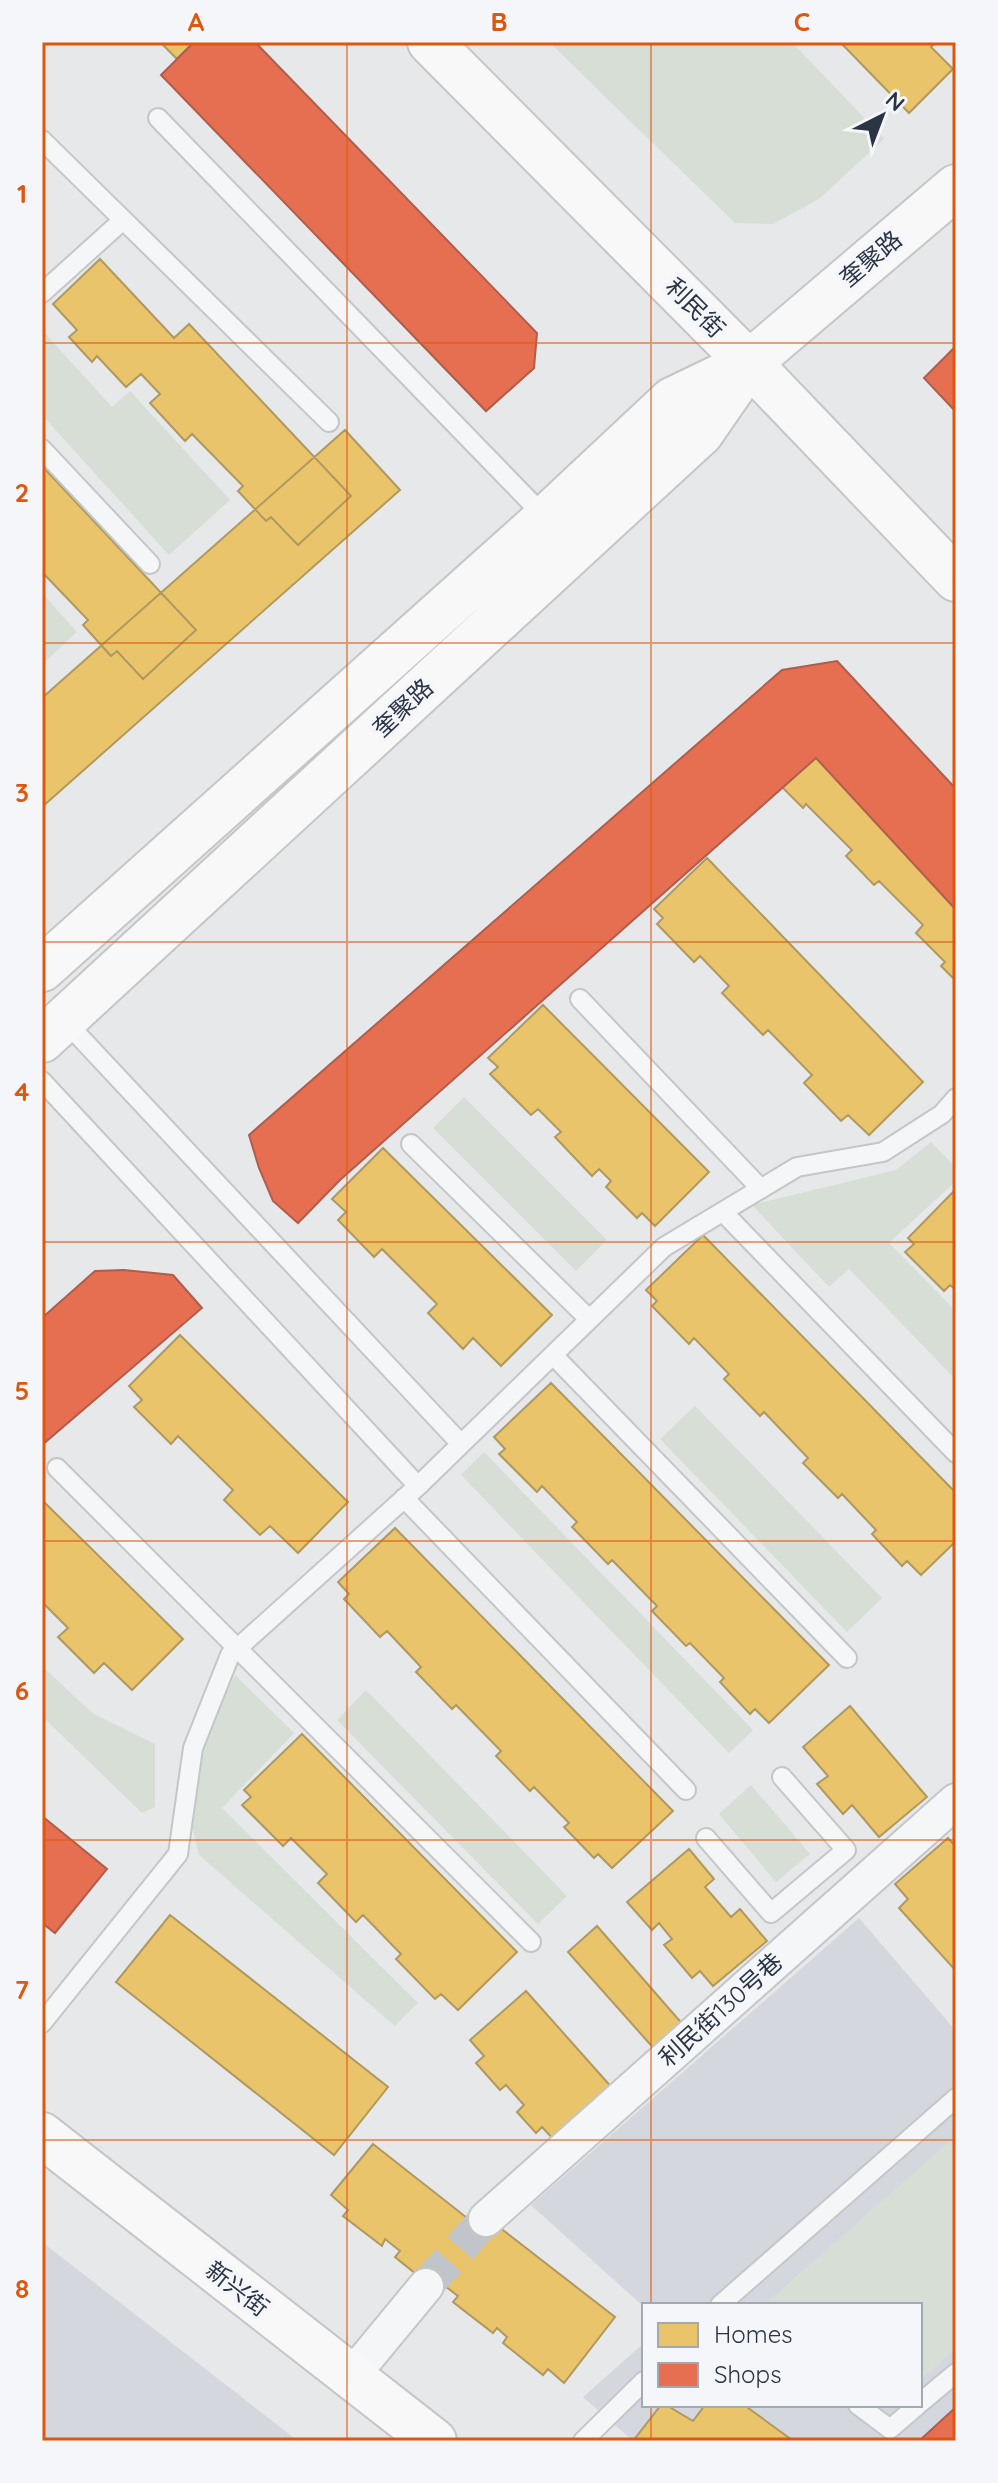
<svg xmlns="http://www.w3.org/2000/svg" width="998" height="2483" viewBox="0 0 998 2483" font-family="Quicksand,'Noto Sans SC',sans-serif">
  <rect width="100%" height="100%" fill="#e6e8ea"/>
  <path fill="#d4d7dd" d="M859,1918L956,2031V2441H633L583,2397L644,2343V2405H920V2305L644,2307L531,2205Z
    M42,2242L298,2441H42Z"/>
  <path fill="#d6ded6" d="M549,42H792L884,139L819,199L773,224L735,223Z
    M42,330L112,407L130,391L230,500L169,555L42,415Z
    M42,593L77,632L42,664Z
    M464,1097L607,1240L576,1271L433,1128Z
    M931,1142L956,1167V1181L889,1243L956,1311V1380L849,1269L829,1287L752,1205L896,1170Z
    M695,1406L882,1598L847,1632L660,1439Z
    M484,1452L753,1730L729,1753L461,1475Z
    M42,1666L92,1713L155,1744V1807L142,1813L42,1716Z
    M235,1675L294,1733L222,1808L418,2003L395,2026L199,1855L192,1827L202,1741Z
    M366,1690L567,1896L538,1924L337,1720Z
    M751,1785L810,1854L776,1882L719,1814Z
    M951,2140L956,2145V2348L920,2381V2305H770L767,2302Z"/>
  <path fill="#e9c46a" stroke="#b0995f" stroke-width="2" d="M160,42H194L177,59Z
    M840,42H936L931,47L953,69L909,113Z
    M255,79L534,368L486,411L210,124Z
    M100,259L174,338L189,324L351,496L298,545L271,517L266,521L238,491L243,486L192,434L185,441L150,403L160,394L141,374L126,387L97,356L92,362L69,337L77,330L53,304Z
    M345,430L400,490L42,807V698Z
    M42,466L196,630L143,679L117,651L111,656L83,625L88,620L42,572Z
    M820,699L838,717L833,721L956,845V981L941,966L945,962L916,933L923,925L879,881L874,885L846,856L852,850L806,804L803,808L776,781L772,784L753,765Z
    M707,858L923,1082L869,1135L848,1115L841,1121L804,1083L812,1075L768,1030L763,1035L722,993L729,986L700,956L694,962L657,924L663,918L654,909Z
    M543,1005L709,1172L655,1226L642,1213L637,1218L606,1187L611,1181L599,1169L592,1176L555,1137L561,1132L538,1109L531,1115L490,1074L498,1067L488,1058Z
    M383,1148L552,1315L501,1366L473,1338L463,1349L428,1313L437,1304L382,1249L374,1257L338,1220L346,1212L332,1199Z
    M956,1189V1290L950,1285L944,1291L905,1252L914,1244L908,1238Z
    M703,1235L956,1493V1541L921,1575L907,1561L902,1566L872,1534L876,1530L842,1494L838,1498L803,1463L808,1458L764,1412L760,1416L724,1379L729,1374L694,1338L689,1344L652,1306L657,1301L646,1290Z
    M180,1335L348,1502L298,1553L270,1526L260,1535L224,1500L233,1490L178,1436L171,1444L134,1407L142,1400L129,1386Z
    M551,1383L829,1665L769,1723L755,1709L750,1714L720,1682L724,1678L690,1643L686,1646L652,1611L657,1606L612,1560L608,1564L572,1527L577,1522L542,1486L537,1492L499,1454L505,1449L494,1437Z
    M42,1500L183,1639L132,1690L104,1663L94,1673L58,1637L68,1628L42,1602Z
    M395,1528L673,1811L612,1868L598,1854L594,1858L564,1827L569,1823L534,1787L530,1791L496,1756L501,1751L456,1705L452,1709L416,1672L421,1667L387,1631L380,1637L344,1599L349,1594L338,1582Z
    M850,1706L927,1797L879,1837L852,1805L843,1814L817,1784L828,1776L803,1747Z
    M302,1734L517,1952L458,2010L441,1994L435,1999L396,1959L401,1954L363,1915L356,1922L318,1883L327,1874L291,1838L283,1846L242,1805L251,1797L244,1790Z
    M948,1838L956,1847V1971L899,1908L908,1899L895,1884Z
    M689,1849L714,1879L705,1887L731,1917L740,1909L767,1941L713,1986L700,1971L692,1978L664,1945L672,1939L659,1923L652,1930L627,1902Z
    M170,1915L388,2087L334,2155L116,1982Z
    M597,1926L685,2027L657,2052L568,1952Z
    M526,1991L614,2090L556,2142L542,2127L536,2133L517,2112L524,2105L506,2085L500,2090L476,2063L484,2056L470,2040Z
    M373,2144L490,2236L499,2227L615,2317L564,2383L548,2369L543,2375L503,2343L507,2337L497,2328L493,2333L453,2302L458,2296L437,2280L432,2287L395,2257L400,2251L385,2239L382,2246L343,2216L348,2210L331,2195Z
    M661,2405H666L693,2421L705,2405H744L792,2440L633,2441Z"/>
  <path fill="#e76f51" stroke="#af5d4d" stroke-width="2" d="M194,42H255L537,333L534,368L486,411L161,75Z
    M956,346V412L924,378Z
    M956,346V412L924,378Z
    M837,661L956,789V910L816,758L340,1180L298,1223L273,1201L259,1168L249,1135L782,670Z
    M124,1270L173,1275L202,1308L42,1445V1318L95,1271Z
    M42,1816L107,1869L55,1933L42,1923Z
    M956,2407V2441H919Z"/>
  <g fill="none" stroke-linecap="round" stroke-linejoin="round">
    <path stroke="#c1c4c9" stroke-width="34" stroke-dasharray="34 17" stroke-linecap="butt" d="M426,2286L486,2219"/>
    <g stroke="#c4c6c8" stroke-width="22">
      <path id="lane" d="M158,118L546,518
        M42,140L329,422
        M42,293L123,220
        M42,449L150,564
        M580,999L761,1189
        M64,1020L461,1444
        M42,1081L418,1486
        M411,1144L589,1319
        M723,1212L956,1453
        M553,1355L847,1658
        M57,1468L531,1942
        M404,1498L686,1790
        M706,1838L771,1913L846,1850L782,1777
        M42,2023L178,1854L193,1748L230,1655L418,1486L664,1247L797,1167L883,1152L942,1114L956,1098
        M720,2305L956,2098
        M920,2403L956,2373
        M858,2405L890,2429L918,2405
        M583,2441L644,2381"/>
    </g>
    <g stroke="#c4c6c8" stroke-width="38">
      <path id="street" d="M486,2219L956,1801
        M350,2378L426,2286"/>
    </g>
    <g stroke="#c4c6c8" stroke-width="48">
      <path id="secondary" d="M430,42L749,363L956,579
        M42,969L546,518L672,400L749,363L956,187
        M42,1040L701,433L748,365
        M42,2135L434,2441"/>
    </g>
    <use href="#lane" stroke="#f5f6f7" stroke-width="18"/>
    <use href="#street" stroke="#f5f6f7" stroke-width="34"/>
    <use href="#secondary" stroke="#f8f8f8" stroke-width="44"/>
  </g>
  <path fill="none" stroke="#df570f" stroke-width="2" stroke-opacity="0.55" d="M347,42V2441M651,42V2305M42,343H956M42,643H956M42,942H956M42,1242H956M42,1541H956M42,1840H956M42,2140H956M651,2405V2441"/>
  <g text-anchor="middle" stroke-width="8" stroke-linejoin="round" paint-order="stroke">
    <g font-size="24" fill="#2b3445" stroke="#f4f6f9">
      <text transform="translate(871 259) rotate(-40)" y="8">奎聚路</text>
      <text transform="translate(695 308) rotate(45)" y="8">利民街</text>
      <text transform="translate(403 708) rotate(-43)" y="8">奎聚路</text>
      <text transform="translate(721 2010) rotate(-42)" y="8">利民街130号巷</text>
      <text transform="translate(237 2289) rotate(38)" y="8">新兴街</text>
    </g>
  </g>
  <rect width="998" height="2483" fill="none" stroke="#f4f6f9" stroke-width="88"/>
  <rect x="642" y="2303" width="280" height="104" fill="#f4f6f9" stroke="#a4a8b1" stroke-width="2"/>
  <rect x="658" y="2323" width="40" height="24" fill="#e9c46a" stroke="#a4a8b1" stroke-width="2"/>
  <text x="714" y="2343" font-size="24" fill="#2b3445">Homes</text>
  <rect x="658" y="2363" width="40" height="24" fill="#e76f51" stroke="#a4a8b1" stroke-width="2"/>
  <text x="714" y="2383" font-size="24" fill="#2b3445">Shops</text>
  <g transform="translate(882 116) rotate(42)" stroke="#f4f6f9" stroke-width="6" paint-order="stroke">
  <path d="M0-6L14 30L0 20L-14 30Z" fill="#2b3445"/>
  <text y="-12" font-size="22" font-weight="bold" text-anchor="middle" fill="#2b3445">N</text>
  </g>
  <rect x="44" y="44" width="910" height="2395" fill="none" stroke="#df570f" stroke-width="3"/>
  <g font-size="26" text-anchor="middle" font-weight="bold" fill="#df570f">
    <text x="196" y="31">A</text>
    <text x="499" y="31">B</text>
    <text x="802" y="31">C</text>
    <text x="22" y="203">1</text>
    <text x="22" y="502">2</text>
    <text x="22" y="802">3</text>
    <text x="22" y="1101">4</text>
    <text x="22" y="1400">5</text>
    <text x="22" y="1700">6</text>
    <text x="22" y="1999">7</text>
    <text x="22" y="2298">8</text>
  </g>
</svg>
